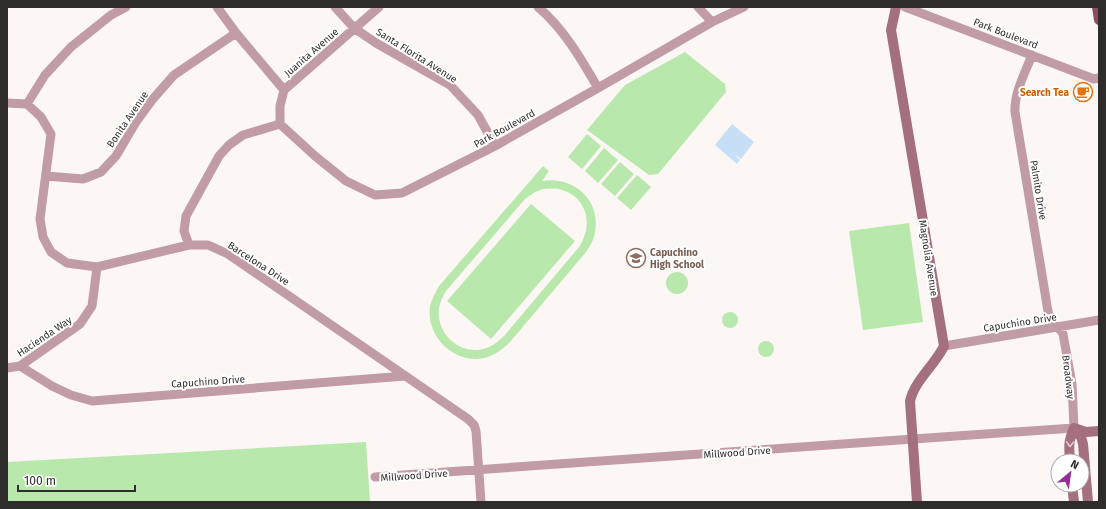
<svg xmlns="http://www.w3.org/2000/svg" width="1106" height="509" viewBox="0 0 1106 509" font-family="'Fira Sans',sans-serif">
  <rect width="100%" height="100%" fill="#fcf7f4"/>
  <path fill="#b8e8ab" fill-rule="evenodd" d="M685,52L725,84L726,92L658,174L649,175L587,130L625,85Z
    M587,134L601,146L582,169L568,157Z
    M604,148L618,160L598,183L585,171Z
    M620,162L634,174L615,196L601,184Z
    M543,166L549,171L542,181C573,176 601,199 595,232C594,240 590,246 586,252L510,342C501,351 491,358 478,359C449,360 426,334 430,306C432,298 436,292 439,286ZM543,189C548,189 554,188 559,189C587,196 594,224 579,247L504,336C496,344 488,349 477,350C454,351 436,330 439,308C440,302 443,296 446,291L525,199L535,192Z
    M637,175L651,187L631,210L617,198Z
    M531,204L575,241L491,339L447,301Z
    M909,223L923,322L863,330L849,231Z
    M666 283a11 11 0 1 1 22 0a11 11 0 1 1-22 0Z
    M722 320a8 8 0 1 1 16 0a8 8 0 1 1-16 0Z
    M758 349a8 8 0 1 1 16 0a8 8 0 1 1-16 0Z
    M366,442L370,502H7V462Z"/>
  <path fill="#c7dff6" d="M732,124L754,142L741,159L736,155H735L740,160L737,164L715,145Z"/>
  <g fill="none" stroke-linecap="round" stroke-linejoin="round">
    <path stroke="#c19ba6" stroke-width="9" d="M217,7L236,33L284,90
      M335,7L354,28L376,43L450,85L478,115L495,146
      M538,7C564,29 581,59 598,88
      M698,7L712,22
      M905,7L1094,79L1099,78
      M7,103L27,104L41,117L51,134L40,219L43,237L51,252L67,263L97,267L189,245H208L228,254L468,419L474,425L476,431L481,502
      M27,104L45,75L71,47L111,15L126,7
      M280,124L315,156L346,181L375,195L402,193L495,146L598,88L712,22L744,7
      M46,176L83,179L101,172L116,156L136,122L152,100L174,75L236,33
      M189,245L184,231L186,216L219,156L229,145L243,135L280,124V106L284,90L379,7
      M944,346L1099,320
      M20,366L52,386L71,395L92,401L405,376
      M7,368L20,366L80,324L92,306L97,267
      M375,477L913,439L1074,428L1072,384L1063,334C1061,329 1055,327 1052,322C1048,316 1047,306 1046,299L1015,112C1014,93 1025,73 1032,55"/>
    <path stroke="#a46f7e" stroke-width="10" d="M896,7L891,30L944,346C935,365 915,380 910,401L917,502
      M1074,428L1081,437L1083,444L1088,502
      M1074,428L1086,432L1099,431
      M1070,461C1069,447 1068,442 1074,428
      M1072,485L1074,502"/>
    <path stroke="#8e4e62" stroke-width="10" d="M1097,7L1099,20"/>
  </g>
  <defs><path id="oneway-chevron" d="M-2-3.5L2.5 0L-2 3.5" fill="none" stroke-width="1.6" stroke-linecap="round" stroke-linejoin="round"/></defs>
  <use stroke="#dfcdd2" href="#oneway-chevron" transform="translate(1070 444) rotate(93)"/>
  <defs>
    <g id="cafe-ring" transform="scale(1)"><circle r="9.5" fill="#fff" stroke="#e8710a" stroke-width="1.5"/><path d="M-5.5-4.5H6V0H3Q3 3.5 0 3.5H-2.5Q-5.5 3.5-5.5 0ZM3-3.2v2h1.7v-2ZM-6 4.5H4V6H-6Z" fill="#e8710a"/></g>
    <g id="school-ring" transform="scale(1)"><circle r="9.5" fill="#fff" stroke="#8d6e63" stroke-width="1.5"/><path d="M0-5L7-2L0 1L-7-2ZM-4 1L0 2.5L4 1V4Q0 6-4 4Z" fill="#8d6e63"/></g>
  </defs>
  <g fill-rule="evenodd">
    <use href="#cafe-ring" x="1083" y="92"/>
    <use href="#school-ring" x="636" y="258"/>
  </g>
  <g text-anchor="middle" stroke-width="4" stroke-linejoin="round" paint-order="stroke">
    <g font-size="10" fill="#2f2d2c" stroke="#fff">
      <text transform="translate(1006 33) rotate(21)" y="4">Park Boulevard</text>
      <text transform="translate(311 52) rotate(-41)" y="4">Juanita Avenue</text>
      <text transform="translate(417 55) rotate(32)" y="4">Santa Florita Avenue</text>
      <text transform="translate(127 119) rotate(-56)" y="4">Bonita Avenue</text>
      <text transform="translate(504 128) rotate(-29)" y="4">Park Boulevard</text>
      <text transform="translate(1039 190) rotate(81)" y="4">Palmito Drive</text>
      <text transform="translate(929 258) rotate(81)" y="4">Magnolia Avenue</text>
      <text transform="translate(259 263) rotate(33)" y="4">Barcelona Drive</text>
      <text transform="translate(1020 322) rotate(-9)" y="4">Capuchino Drive</text>
      <text transform="translate(44 336) rotate(-34)" y="4">Hacienda Way</text>
      <text transform="translate(1069 377) rotate(83)" y="4">Broadway</text>
      <text transform="translate(208 381) rotate(-4)" y="4">Capuchino Drive</text>
      <text transform="translate(737 452) rotate(-4)" y="4">Millwood Drive</text>
      <text transform="translate(414 475) rotate(-4)" y="4">Millwood Drive</text>
    </g>
    <g font-size="10" font-weight="bold" fill="#c56008" stroke="#fff" text-anchor="end">
      <text x="1069" y="96">Search Tea</text>
    </g>
    <g font-size="10" font-weight="bold" fill="#785e54" stroke="#fff" text-anchor="start">
      <text x="650" y="256">Capuchino<tspan x="650" dy="12">High School</tspan></text>
    </g>
  </g>
  <rect width="1106" height="509" fill="none" stroke="#2f2d2c" stroke-width="16"/>
  <g transform="translate(1070 473) rotate(29)"><circle r="19" fill="#ffffff" stroke="#acabab"/>
  <path d="M0-3L7 15L0 10L-7 15Z" fill="#932f95"/>
  <text y="-6" font-size="11" font-weight="bold" text-anchor="middle" fill="#2f2d2c">N</text>
  </g>
  <path d="M18 485v6h117v-6" fill="none" stroke="#2f2d2c" stroke-width="2"/>
  <text x="24" y="485" font-size="12" fill="#2f2d2c" stroke="#ffffff" stroke-width="3" paint-order="stroke">100 m</text>
</svg>
